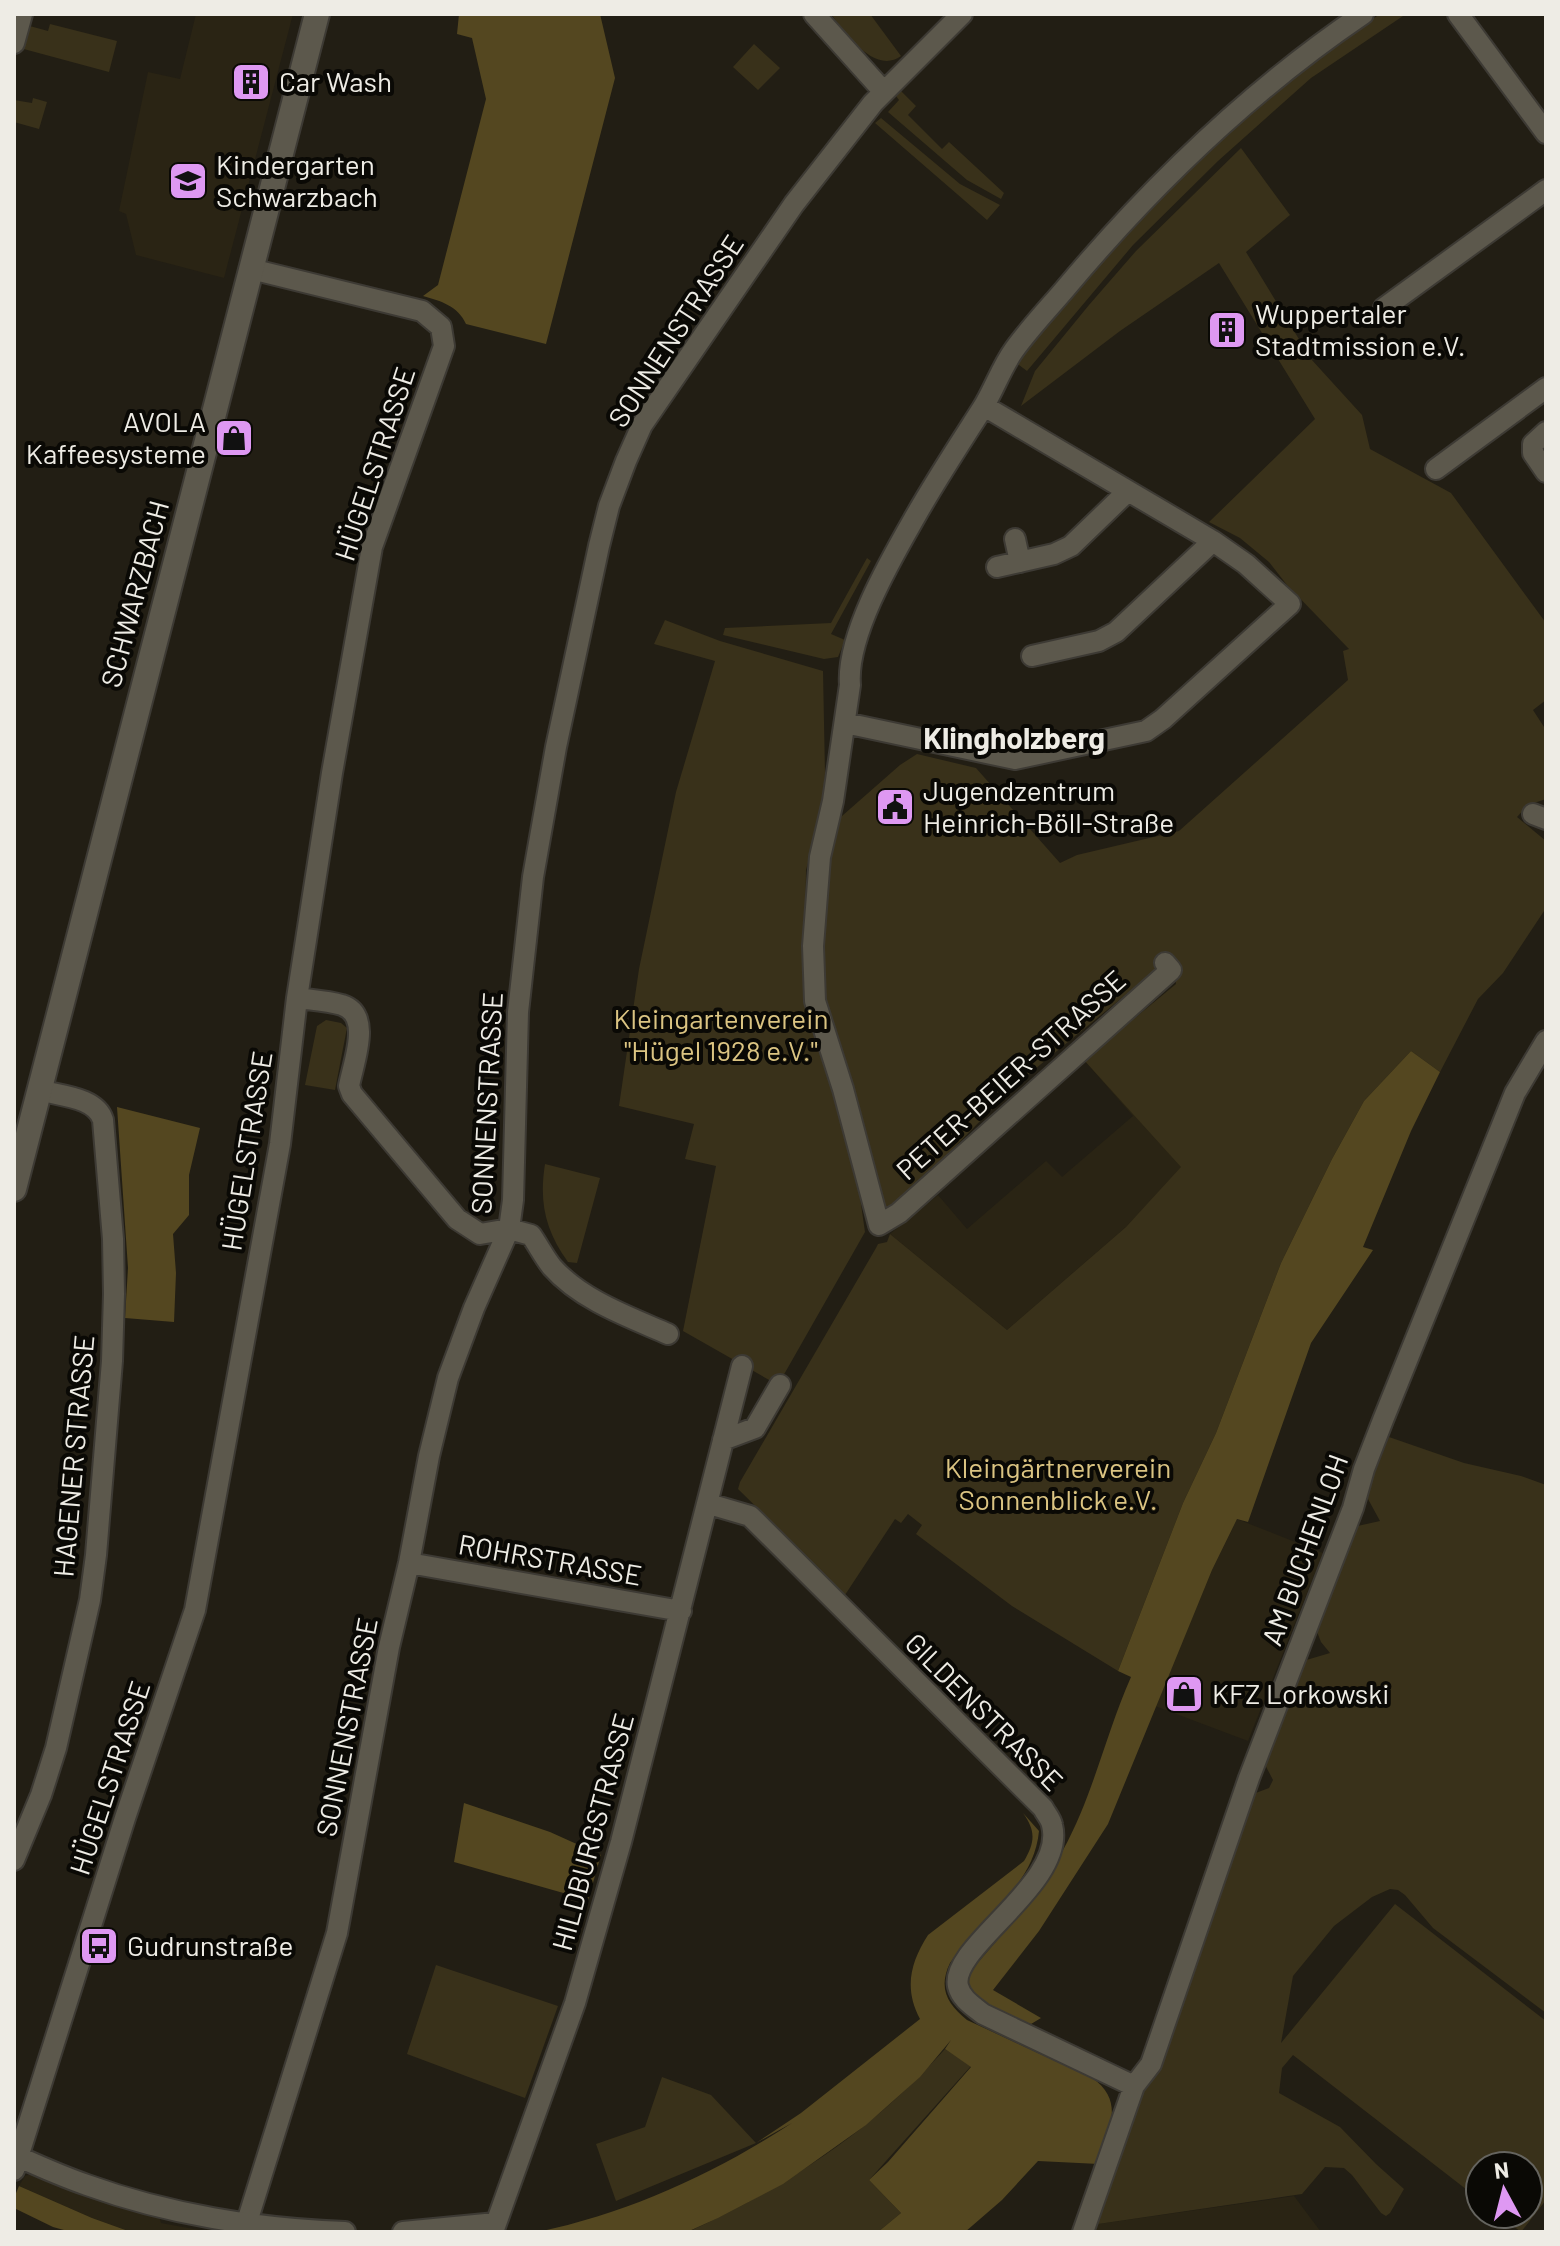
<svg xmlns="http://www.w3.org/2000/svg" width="1560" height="2246" viewBox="0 0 1560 2246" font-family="Barlow,sans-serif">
  <rect width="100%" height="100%" fill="#221e14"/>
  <path fill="#2a2414" d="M196,14H293L224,278L136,255L126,214L119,211L148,72L180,79Z
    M1305,1042L1126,1227L1007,1330L890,1234L938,1195L967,1229L1046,1161L1062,1177L1133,1116L1084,1060Z
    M1237,1519L1323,1553L1248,1741L1155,1706L1212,1570Z
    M40,2171L158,2212L161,2223L210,2232H131L92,2218L19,2186L25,2176Z
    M1294,2196L1321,2232H1095L1098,2224Z"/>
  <path fill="#39311a" d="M831,14H870L901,56C875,75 846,34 831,14Z
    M1380,14H1406L1311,78L1218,161L1133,245L1027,371L1015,362C1096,264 1181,166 1281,85C1313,59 1347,37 1380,14Z
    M50,24L117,41L109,72L20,48L26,25L48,31Z
    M754,44L780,68L758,90L733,67Z
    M901,91L916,106L908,115L942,149L949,142L1004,193L1001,199L967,180L888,112L899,100L896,96Z
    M33,98L47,102L39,129L14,122V100L32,103Z
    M881,118L960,184L1000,205L987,220L875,123Z
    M1241,148L1290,215L1246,252L1311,359L1362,415L1370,449L1451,493L1546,623V700L1533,710L1546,730V799L1528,805L1517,817L1546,841V908L1503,973L1478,999L1440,1072L1411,1051L1364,1101L1332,1159L1281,1263L1216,1433L1183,1503L1118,1671L1012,1606L916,1534L922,1525L908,1514L901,1523L895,1519L843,1598L790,1540L738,1489L740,1482L876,1248L878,1244L887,1242L890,1234L1007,1330L1126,1227L1181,1167L1084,1060L1176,984L1172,957L1013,1087L894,1210L881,1205L823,1008L820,932L834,823L900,765L917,754L976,768L1060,863L1077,855L1179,831L1348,680L1343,651L1349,649L1287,585L1269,562L1240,538L1209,522L1315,419L1219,263L1120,331L1021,406L1035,371L1089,305L1136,251Z
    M867,558L871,561L831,634L845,640L838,657L824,659L723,635L725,628L831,623Z
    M665,620L720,641L823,671L825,773L823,806L806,870L805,942L835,1095L858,1183L865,1232L778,1385L683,1331L716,1166L685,1159L694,1124L619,1106L639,969L676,792L715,661L654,644Z
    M326,1020L341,1023L347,1028L335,1090L305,1085L317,1026Z
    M545,1164L600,1178L577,1263L568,1262C545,1230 539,1202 545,1164Z
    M1389,1437L1464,1463L1521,1476L1546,1485V2013L1433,1928L1405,1895L1398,1890L1390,1889L1372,1897L1334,1926L1293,1976L1281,2043L1395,1904L1546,2021V2200L1521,2232L1498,2214H1528V2166H1480V2200L1293,2055L1282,2068L1279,2093L1340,2127L1376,2164L1404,2189L1390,2213L1386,2216L1381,2213L1352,2175L1344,2168L1325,2167L1302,2194L1098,2224L1145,2082L1253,1794L1269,1788L1273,1780L1263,1761L1303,1661L1330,1653L1321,1642L1316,1629L1353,1527L1380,1521L1368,1499V1490Z
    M436,1965L558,2006L525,2098L407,2054Z
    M945,2049L971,2066L869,2180L901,2213L878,2232H688C787,2186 871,2132 945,2049Z
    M662,2077L711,2095L756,2143L616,2201L596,2144L645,2127Z"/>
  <path fill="#544720" d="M459,14H600L615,78L546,344L466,324C458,306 441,301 423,296L438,285L486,99L472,38L457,34Z
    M1411,1051L1440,1072L1411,1131L1363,1247L1373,1250L1311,1343L1248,1522L1237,1519L1212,1570L1108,1824L1039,1931L993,1990L1041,2018L1031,2024C1008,2014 970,2006 965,1978C999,1937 1037,1897 1063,1850C1093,1796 1106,1733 1131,1677L1118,1671L1183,1503L1216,1433L1281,1263L1332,1159L1364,1101Z
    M117,1107L200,1128L189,1175V1215L173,1234L176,1273L174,1322L125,1318L128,1268Z
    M464,1803L550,1832L601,1855L588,1900L454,1862Z
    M1023,1813L1039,1831C1034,1887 979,1919 950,1963C938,1988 947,2004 967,2020L1092,2078C1126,2101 1108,2131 1099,2164L1038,2161L1002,2200L965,2232H878L901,2213L869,2180L888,2162L971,2067L945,2049L951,2040L920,2077L866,2125L783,2184L718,2218L687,2232H538C629,2213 714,2174 792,2123L756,2143L801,2113L920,2019C904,1989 910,1963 928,1935L1024,1861C1035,1842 1036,1831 1023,1813Z
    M19,2186L92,2218L131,2232H71L53,2227L14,2208V2198Z"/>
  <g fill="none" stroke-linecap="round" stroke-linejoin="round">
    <g stroke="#3d3a34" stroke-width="24">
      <path id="minor" d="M814,14L884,92
        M1458,14L1546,133
        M14,43L22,14
        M1384,308L1546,190
        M1546,432L1533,444V453L1546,472
        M1436,469L1546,388
        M1015,539L1020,562
        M997,567L1054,554L1071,546L1128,491
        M1032,656L1099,641L1116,632L1213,541
        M845,723L1015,759L1146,731L1163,719L1290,604L1246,564L1213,541L984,406
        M1533,814L1546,819
        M1165,963L1171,970L899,1213L879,1225L843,1089L815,1001L813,946L820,857L833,801L850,685C846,636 891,559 915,517C936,480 959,445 982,409C994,390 1001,368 1014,350C1029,329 1048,309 1065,289C1152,185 1251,90 1363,14
        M297,998C312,1000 328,1001 342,1005C373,1015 353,1063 349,1086L352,1094L457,1219L480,1234L509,1229L531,1235C538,1245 544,1257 552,1267C581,1300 629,1317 668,1334
        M723,1440L755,1428L780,1385
        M709,1504L750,1516L1043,1808C1046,1814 1051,1819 1052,1825C1067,1883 949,1947 958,1986C961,1999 973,2006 983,2014L1134,2086L1083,2232
        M409,1563L681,1611
        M14,1860L41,1795L56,1748L90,1600L96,1555L112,1361L114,1294L113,1239L103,1120C96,1097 60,1096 39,1090
        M1134,2086L1151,2064L1249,1778L1353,1508L1364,1469L1383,1420L1515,1093L1546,1041
        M19,2157C41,2167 64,2177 87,2185C167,2214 259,2229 345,2232
        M14,2170L125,1818L195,1610L280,1144L297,998L332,773L372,547L444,346L441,327L422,311L251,269
        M247,2222L337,1933L389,1647L409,1563L429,1456L448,1378L474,1308L509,1229L513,1200L518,1012L533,877L556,747L599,546L609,506L626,461L642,425L794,204L873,103L962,14
        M403,2232L496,2223
        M493,2232L575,2003L621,1842L742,1366"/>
    </g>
    <g stroke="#3d3a34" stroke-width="28">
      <path id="tertiary" d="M14,1189L317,14"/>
    </g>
    <use href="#minor" stroke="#5c584c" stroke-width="20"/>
    <use href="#tertiary" stroke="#5c584c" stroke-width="24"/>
  </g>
  <defs>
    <g id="building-square" transform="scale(2)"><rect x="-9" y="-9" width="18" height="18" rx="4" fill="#de98f2" stroke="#0a0905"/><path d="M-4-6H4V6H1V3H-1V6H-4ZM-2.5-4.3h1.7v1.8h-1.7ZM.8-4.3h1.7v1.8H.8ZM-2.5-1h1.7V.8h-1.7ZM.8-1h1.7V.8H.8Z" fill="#111"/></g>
    <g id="school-square" transform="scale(2)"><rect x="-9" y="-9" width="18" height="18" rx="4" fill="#de98f2" stroke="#0a0905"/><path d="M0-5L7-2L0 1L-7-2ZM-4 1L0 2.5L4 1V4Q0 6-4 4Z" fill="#111"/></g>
    <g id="shop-square" transform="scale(2)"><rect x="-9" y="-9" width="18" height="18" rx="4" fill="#de98f2" stroke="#0a0905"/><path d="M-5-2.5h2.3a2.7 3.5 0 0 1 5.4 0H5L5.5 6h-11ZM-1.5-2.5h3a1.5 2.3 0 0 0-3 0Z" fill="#111"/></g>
    <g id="civic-square" transform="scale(2)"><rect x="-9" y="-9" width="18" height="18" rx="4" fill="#de98f2" stroke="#0a0905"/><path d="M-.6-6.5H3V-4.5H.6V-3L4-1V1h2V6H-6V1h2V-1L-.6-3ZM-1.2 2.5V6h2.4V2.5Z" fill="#111"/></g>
    <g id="bus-square" transform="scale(2)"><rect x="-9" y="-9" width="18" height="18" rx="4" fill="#de98f2" stroke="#0a0905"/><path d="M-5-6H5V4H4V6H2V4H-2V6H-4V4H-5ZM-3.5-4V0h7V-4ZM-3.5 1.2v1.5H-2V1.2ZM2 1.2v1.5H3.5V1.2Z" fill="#111"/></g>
  </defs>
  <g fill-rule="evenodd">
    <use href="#building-square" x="251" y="82"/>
    <use href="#school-square" x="188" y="181"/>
    <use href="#building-square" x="1227" y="330"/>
    <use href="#shop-square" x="234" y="438"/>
    <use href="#civic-square" x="895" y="807"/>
    <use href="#shop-square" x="1184" y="1694"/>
    <use href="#bus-square" x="99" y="1946"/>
  </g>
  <g text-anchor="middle" stroke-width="8" stroke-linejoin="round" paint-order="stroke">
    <g font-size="28" fill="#eeece5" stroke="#0a0905" text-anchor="start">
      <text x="279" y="92">Car Wash</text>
      <text x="216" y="175">Kindergarten<tspan x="216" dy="32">Schwarzbach</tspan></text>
      <text x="1255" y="324">Wuppertaler<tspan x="1255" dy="32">Stadtmission e.V.</tspan></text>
      <text x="206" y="432" text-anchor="end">AVOLA<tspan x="206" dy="32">Kaffeesysteme</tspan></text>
      <text x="923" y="801">Jugendzentrum<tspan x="923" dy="32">Heinrich-Böll-Straße</tspan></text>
      <text x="1212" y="1704">KFZ Lorkowski</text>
      <text x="127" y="1956">Gudrunstraße</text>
    </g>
    <g font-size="28" fill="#eeece5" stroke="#0a0905">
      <text transform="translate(676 331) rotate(-57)" y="10">SONNENSTRASSE</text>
      <text transform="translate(375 464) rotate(-72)" y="10">HÜGELSTRASSE</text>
      <text transform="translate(135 594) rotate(-75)" y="10">SCHWARZBACH</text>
      <text transform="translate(1011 1075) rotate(-42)" y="10">PETER-BEIER-STRASSE</text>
      <text transform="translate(487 1103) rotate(-87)" y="10">SONNENSTRASSE</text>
      <text transform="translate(247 1151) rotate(-81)" y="10">HÜGELSTRASSE</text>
      <text transform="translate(74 1456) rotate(-85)" y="10">HAGENER STRASSE</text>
      <text transform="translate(1305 1550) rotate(-70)" y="10">AM BUCHENLOH</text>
      <text transform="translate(550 1560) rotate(10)" y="10">ROHRSTRASSE</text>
      <text transform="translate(984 1712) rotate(45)" y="10">GILDENSTRASSE</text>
      <text transform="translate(347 1727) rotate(-79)" y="10">SONNENSTRASSE</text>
      <text transform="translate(110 1778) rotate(-72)" y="10">HÜGELSTRASSE</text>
      <text transform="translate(593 1832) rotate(-75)" y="10">HILDBURGSTRASSE</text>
    </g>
    <g font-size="28" fill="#dbc482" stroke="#0a0905">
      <text x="721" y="1029">Kleingartenverein<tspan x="721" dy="32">"Hügel 1928 e.V."</tspan></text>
      <text x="1058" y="1478">Kleingärtnerverein<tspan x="1058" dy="32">Sonnenblick e.V.</tspan></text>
    </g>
    <g font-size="30" font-weight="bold" fill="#eeece5" stroke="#0a0905">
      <text x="1014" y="749">Klingholzberg</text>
    </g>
  </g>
  <rect width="1560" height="2246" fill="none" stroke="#eeece5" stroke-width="32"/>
  <g transform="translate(1504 2190) rotate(353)"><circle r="38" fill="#0a0905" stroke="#65645f" stroke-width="2"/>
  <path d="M0-6L14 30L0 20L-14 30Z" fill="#de98f2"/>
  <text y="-12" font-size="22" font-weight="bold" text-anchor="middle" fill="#eeece5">N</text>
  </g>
</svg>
